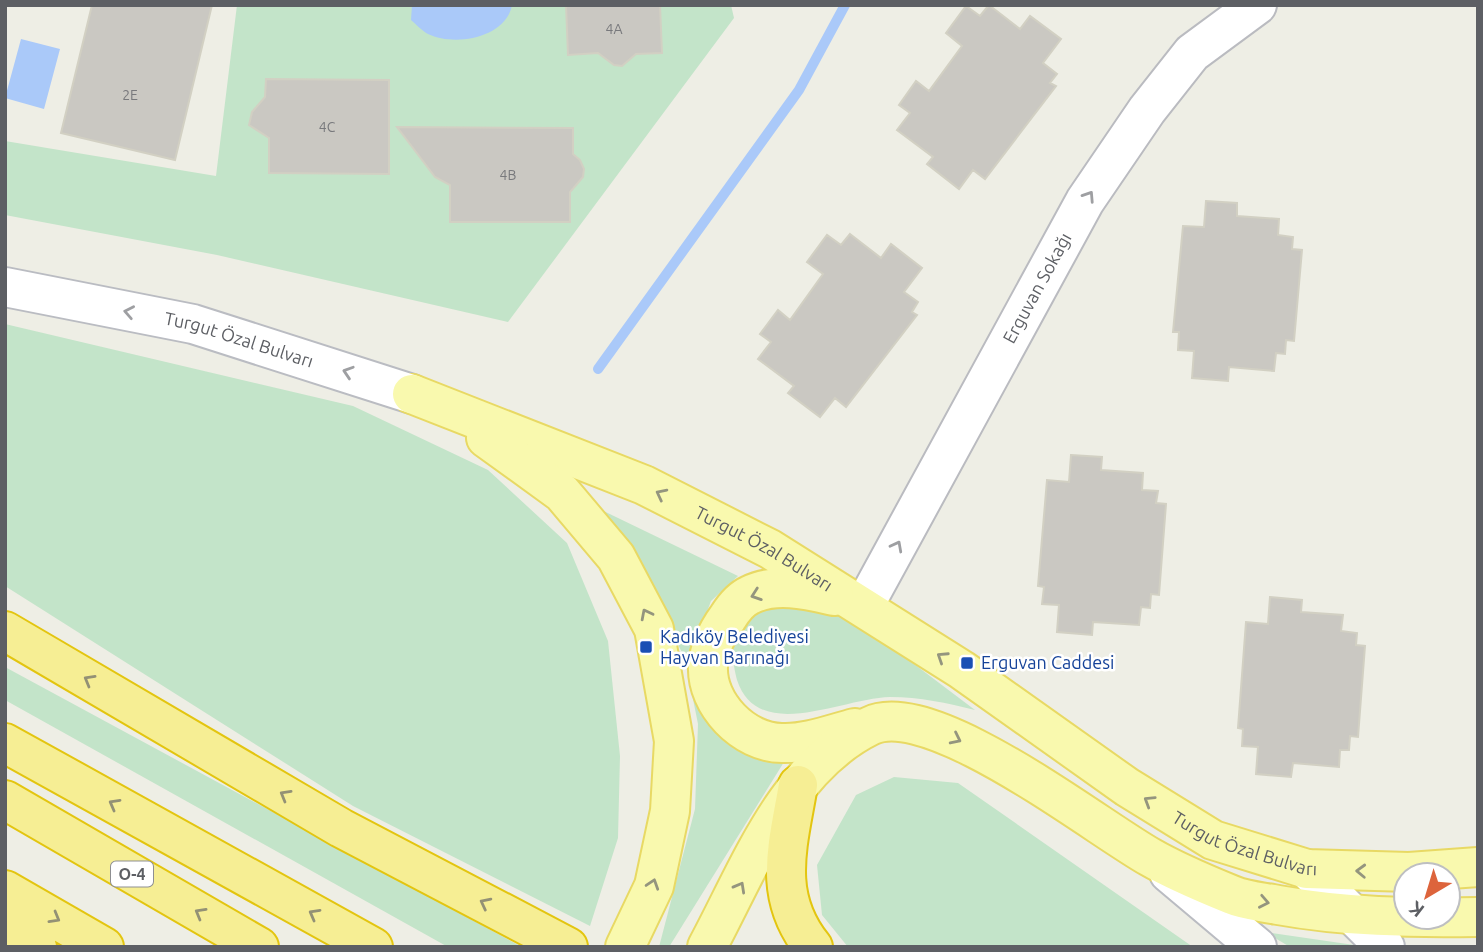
<svg xmlns="http://www.w3.org/2000/svg" width="1483" height="952" viewBox="0 0 1483 952" font-family="Ubuntu,sans-serif">
  <rect width="100%" height="100%" fill="#eeeee5"/>
  <path fill="#c3e4c9" d="M237,5H731L734,18L508,322L217,255L5,215V141L216,176Z
    M5,324L353,406L488,470L567,543L608,641L620,756L618,838L590,926L353,806L5,586Z
    M587,503L738,576L711,601L696,641L784,762L669,947H659L695,809L698,724L685,659L644,573Z
    M774,604L811,607L853,618L975,710C947,703 920,697 890,697C842,698 758,744 737,680C734,668 730,650 736,638C744,619 756,611 774,604Z
    M5,667L522,947H448L5,700Z
    M894,777L958,783L1193,947H848L822,915L817,865L856,795Z
    M1265,932L1361,946L1362,947H1290Z"/>
  <path fill="#aac9f9" d="M412,5H512C506,38 455,47 428,34C422,31 416,24 411,20Z
    M21,39L60,49L44,109L5,98Z"/>
  <g fill="none" stroke-linecap="round" stroke-linejoin="round">
    <path stroke="#aac9f9" stroke-width="10" d="M598,369L799,90L845,5"/>
  </g>
  <path fill="#cac8c2" stroke="#d2d0c3" stroke-width="2" d="M92,5H212L175,160L61,133Z
    M566,5H660L662,53L636,54L622,66L614,65L598,53L568,55Z
    M989,5L1020,29L1030,16L1061,39L1043,63L1057,74L1050,83L1056,86L985,179L973,170L959,189L927,164L933,157L897,130L910,113L899,105L916,81L929,91L962,46L946,33L966,6L980,16Z
    M266,79L389,80V174L269,173V138L249,125L252,112L265,97Z
    M397,127L573,128V154L580,160L584,169L583,177L570,192V222H450V185L435,177Z
    M1206,201L1237,203V216L1279,219L1278,235L1293,237L1292,249L1302,250L1294,341L1286,340L1285,354L1276,353L1274,371L1229,367L1228,381L1192,378L1194,351L1178,350L1179,332H1173L1183,226L1204,227Z
    M850,234L881,258L891,244L922,268L904,292L918,302L912,312L917,315L846,407L835,398L820,417L788,393L794,386L758,359L771,342L760,334L778,310L790,320L823,274L807,262L827,235L841,245Z
    M1071,455L1102,457L1101,470L1143,473L1142,490L1158,491L1156,503L1166,504L1159,595L1151,594L1150,608L1141,607L1139,625L1093,622L1092,635L1057,632L1059,605L1042,604L1044,587L1038,586L1047,480L1069,482Z
    M1270,597L1302,600L1301,612L1343,615L1341,631L1357,633L1356,645L1365,646L1358,737L1350,736L1349,750H1340L1339,767L1293,763L1291,777L1256,774L1258,747L1242,746L1243,729L1238,728L1246,622L1268,624Z"/>
  <g fill="none" stroke-linecap="round" stroke-linejoin="round">
    <g stroke="#babbc0" stroke-width="42">
      <g id="street">
        <path id="s1" d="M864,606L1085,201L1147,110L1192,53L1257,5"/>
      </g>
    </g>
    <g stroke="#babcc2" stroke-width="42">
      <g id="secondary">
        <path id="s2" d="M5,287L193,324L412,394"/>
        <path d="M1307,869L1385,947"/>
        <path d="M1169,873L1257,947"/>
      </g>
    </g>
    <g stroke="#e8d964" stroke-width="42">
      <g id="primary">
        <path id="s3" d="M412,394L644,485L770,549L962,670L1127,787L1213,840L1307,869L1409,872L1478,867"/>
        <path d="M486,438L562,493L616,557L654,629L674,741L670,811L654,886L625,947"/>
        <path d="M834,596C808,590 776,582 750,595C741,599 733,609 728,617C717,632 709,648 708,666C706,704 744,743 782,743C806,744 832,734 855,728"/>
        <path d="M707,947C749,869 786,767 870,726C930,696 1095,826 1150,857C1176,872 1205,884 1232,895C1246,901 1263,902 1278,905C1345,917 1410,918 1478,917"/>
      </g>
    </g>
    <g stroke="#e3c510" stroke-width="42">
      <path id="highway" d="M5,631L341,828L568,947
        M5,743L373,947
        M798,785C788,845 771,895 813,947
        M5,800L259,947
        M5,890L104,947
        M5,925L37,947"/>
    </g>
    <use href="#street" stroke="#fff" stroke-width="38"/>
    <use href="#secondary" stroke="#fff" stroke-width="38"/>
    <use href="#primary" stroke="#f9f9ae" stroke-width="38"/>
    <use href="#highway" stroke="#f6ee94" stroke-width="38"/>
  </g>
  <defs><path id="oneway-chevron" d="M-2-3.5L2.5 0L-2 3.5" fill="none" stroke-width="1.6" stroke-linecap="round" stroke-linejoin="round" transform="scale(1.75)"/></defs>
  <g stroke="#9e9fa2">
    <use href="#oneway-chevron" transform="translate(1089 196) rotate(-57)"/>
    <use href="#oneway-chevron" transform="translate(129 312) rotate(-169)"/>
    <use href="#oneway-chevron" transform="translate(348 372) rotate(-162)"/>
    <use href="#oneway-chevron" transform="translate(897 546) rotate(-62)"/>
  </g>
  <g stroke="#94957e">
    <use href="#oneway-chevron" transform="translate(661 494) rotate(-153)"/>
    <use href="#oneway-chevron" transform="translate(756 595) rotate(161)"/>
    <use href="#oneway-chevron" transform="translate(646 614) rotate(-117)"/>
    <use href="#oneway-chevron" transform="translate(942 657) rotate(-147)"/>
    <use href="#oneway-chevron" transform="translate(956 739) rotate(26)"/>
    <use href="#oneway-chevron" transform="translate(1149 801) rotate(-148)"/>
    <use href="#oneway-chevron" transform="translate(1361 871) rotate(-178)"/>
    <use href="#oneway-chevron" transform="translate(653 884) rotate(-72)"/>
    <use href="#oneway-chevron" transform="translate(740 887) rotate(-61)"/>
    <use href="#oneway-chevron" transform="translate(1264 902) rotate(11)"/>
  </g>
  <g stroke="#939175">
    <use href="#oneway-chevron" transform="translate(89 680) rotate(-150)"/>
    <use href="#oneway-chevron" transform="translate(285 795) rotate(-150)"/>
    <use href="#oneway-chevron" transform="translate(114 804) rotate(-151)"/>
    <use href="#oneway-chevron" transform="translate(485 903) rotate(-153)"/>
    <use href="#oneway-chevron" transform="translate(200 913) rotate(-150)"/>
    <use href="#oneway-chevron" transform="translate(314 914) rotate(-151)"/>
    <use href="#oneway-chevron" transform="translate(55 918) rotate(30)"/>
  </g>
  <g fill="#1a4fb4" stroke="#fff" stroke-width="2.5">
    <rect x="639" y="640" width="14" height="14" rx="3.5"/>
    <rect x="960" y="656" width="14" height="14" rx="3.5"/>
  </g>
  <g text-anchor="middle" stroke-width="5" stroke-linejoin="round" paint-order="stroke">
    <g font-size="14" fill="#78797c">
      <text x="614" y="34">4A</text>
      <text x="130" y="100">2E</text>
      <text x="327" y="132">4C</text>
      <text x="508" y="180">4B</text>
    </g>
    <rect fill="#fff" stroke="#8e8f92" stroke-width="2" x="111" y="861.5" width="42" height="25" rx="5"/>
    <g font-size="16" font-weight="bold" fill="#5d5f64">
      <text x="132" y="880">O-4</text>
    </g>
    <g font-size="18" fill="#5d5f64" stroke="#fff">
      <text dy="6" stroke="none"><textPath href="#s1" startOffset="362">Erguvan Sokağı</textPath></text>
      <text dy="6" stroke="none"><textPath href="#s2" startOffset="240">Turgut Özal Bulvarı</textPath></text>
      <text dy="6" stroke="none"><textPath href="#s3" startOffset="385">Turgut Özal Bulvarı</textPath></text>
      <text dy="6" stroke="none"><textPath href="#s3" startOffset="952">Turgut Özal Bulvarı</textPath></text>
    </g>
    <g font-size="18" fill="#164399" stroke="#fff" text-anchor="start">
      <text x="660" y="643">Kadıköy Belediyesi<tspan x="660" dy="21">Hayvan Barınağı</tspan></text>
      <text x="981" y="669">Erguvan Caddesi</text>
    </g>
  </g>
  <rect width="1483" height="952" fill="none" stroke="#5d5f64" stroke-width="14"/>
  <g transform="translate(1427 896) rotate(218)"><circle r="33" fill="#ffffff" stroke="#bebfc1" stroke-width="2"/>
  <path d="M0-5L12 26L0 18L-12 26Z" fill="#dd643c"/>
  <text y="-10" font-size="19" font-weight="bold" text-anchor="middle" fill="#5d5f64">K</text>
  </g>
</svg>
